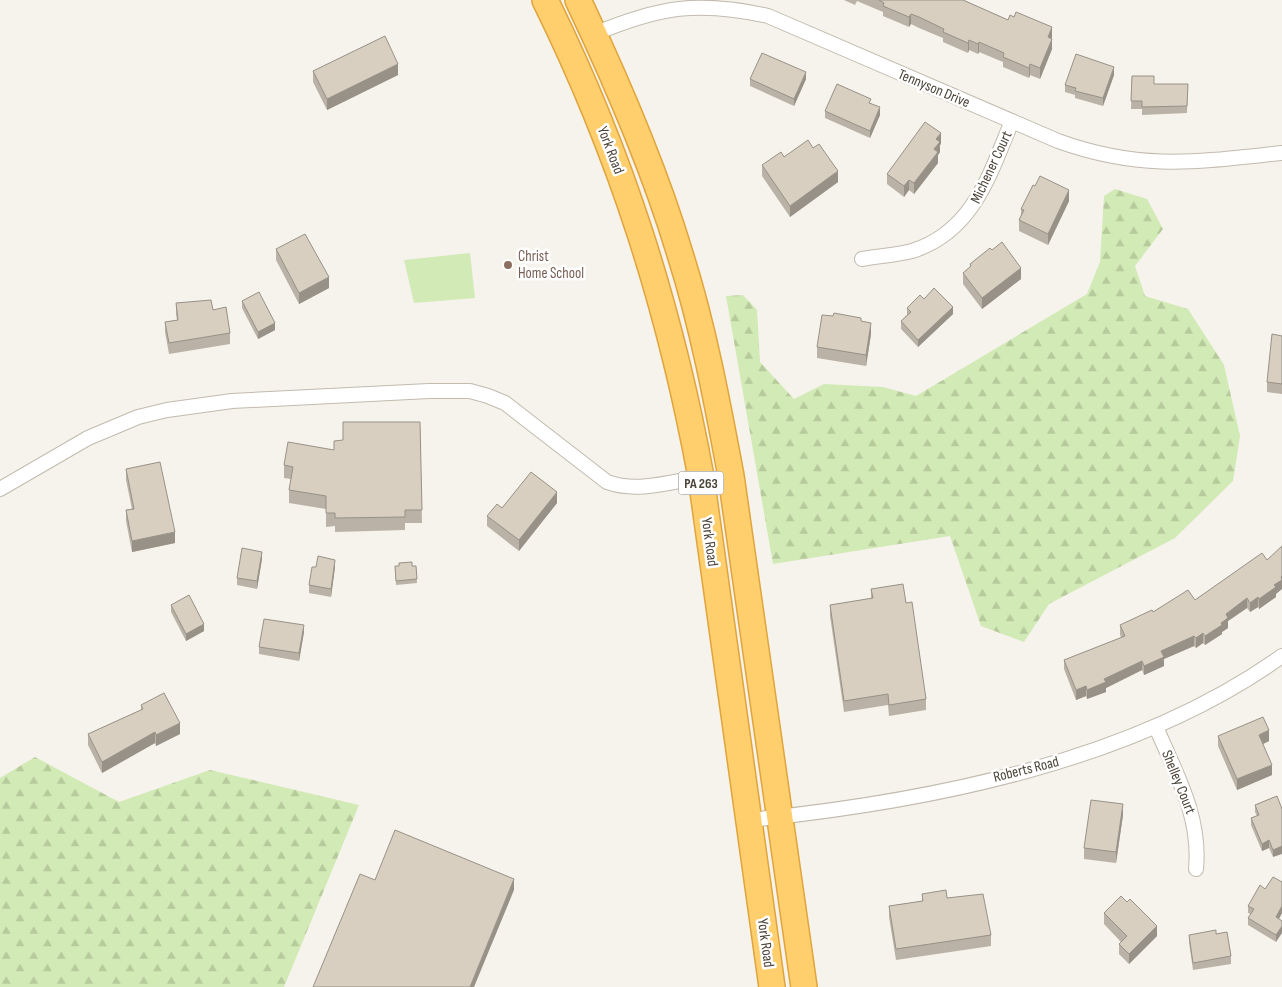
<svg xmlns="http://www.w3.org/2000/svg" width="1282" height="987" viewBox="0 0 1282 987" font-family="'Sofia Sans Condensed',sans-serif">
  <defs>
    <pattern id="forest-firs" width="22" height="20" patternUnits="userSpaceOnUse" patternTransform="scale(1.25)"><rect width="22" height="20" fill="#d2eab5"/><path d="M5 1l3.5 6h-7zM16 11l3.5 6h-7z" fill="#b6ca9c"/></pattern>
  </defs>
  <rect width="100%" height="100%" fill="#f6f3ec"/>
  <path fill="#d2eab5" d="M470,253L475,298L414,303L404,260Z"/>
  <path fill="url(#forest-firs)" d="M1115,189L1147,199L1163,229L1135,266L1145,296L1188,309L1224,365L1240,436L1233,481L1175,538L1049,604L1024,642L981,626L950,536L773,564L726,296L743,295L757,310L760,362L794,399L824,384L883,387L916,396L1087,294L1100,262L1104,196Z
    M35,757L119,802L210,770L359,805L284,987H0V778Z"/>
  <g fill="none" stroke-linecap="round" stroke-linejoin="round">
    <g stroke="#c2bbae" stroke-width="16">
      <path id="street" d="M594,34C659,7 698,0 768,16L1058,141C1141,171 1197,162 1282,153
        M862,259C879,256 896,255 912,251C973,232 990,174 1012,121
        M0,489L88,438L138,417L167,410L232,401L429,391H470L488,396L505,403L607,482C637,493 670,482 701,477
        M1156,727C1176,774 1201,816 1196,869
        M749,820C927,802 1134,762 1282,656"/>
    </g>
    <g stroke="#e0a43c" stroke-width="28">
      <path id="highway" d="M545,0C621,154 670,308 701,477L772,987
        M578,0C617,82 654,167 680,254C703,326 717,401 731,476L804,987"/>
    </g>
    <use href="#street" stroke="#fff" stroke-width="14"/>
    <use href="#highway" stroke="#ffcf6e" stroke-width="25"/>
  </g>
  <path fill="#bab2a6" d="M844,0H963L1008,20L1052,38V49L1040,79L1030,75L1029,78L1003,67V62L979,52L978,54L969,50L968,53L943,42V38L919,28L911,24L909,27L883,16V12L857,1L855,5Z
    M313,71L398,75L327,110L313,82Z
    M1114,75L1103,106L1075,98V95L1065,92V85Z
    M1132,76L1154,84H1188L1187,113L1142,115V109H1131Z
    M750,79H806L794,106L750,86Z
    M871,103L880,115L870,138L825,118V111Z
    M941,144L940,145V152L938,155V163L914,194L909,190L904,197L887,184V174Z
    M813,148L838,182L790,217L762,176V165L784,157Z
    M1069,201L1048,245L1019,231V220L1021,215V209Z
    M276,249L329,288L299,304L276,260Z
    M992,250L1021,279L982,309L963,284V273L970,267V264Z
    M924,299L953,314L918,347L901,329V321L907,315V308Z
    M242,301L275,330L258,339L242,308Z
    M176,303L213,310L230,333V344L169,354L165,332V322L177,320L176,314Z
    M861,321L871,334L866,366L817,358V347Z
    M1282,336V394L1267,392V382Z
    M420,422L422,523H405V530L335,532V526L326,527V509L289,503V490L291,479L284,478V465L334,450L343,440Z
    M126,469L175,543L132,552L126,521V510L132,509L126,480Z
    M557,503L519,551L487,526V516L502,508Z
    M262,559L257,589L237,585V578Z
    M395,566H416L417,583L396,585Z
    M316,567H335L331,597L309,593V585Z
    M871,589L906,603L926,699V710L889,716L888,705L844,712L830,616V605L871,599Z
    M1276,594V597L1259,609L1258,607L1250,612L1247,608L1228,621V628L1222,632V634L1205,645L1203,643L1196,648L1194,646L1164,659V666L1144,675L1142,670L1106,688V692L1087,699L1086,696L1076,700L1064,669V660L1121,638L1120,634V625L1153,612L1195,600Z
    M171,605L204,631L186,641L171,612Z
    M304,632L299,661L259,654V647Z
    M141,705L180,734L156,746L155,743L102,773L88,745V734L141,710Z
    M1218,736L1269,741L1263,744L1272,775L1237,790L1218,746Z
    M1277,796L1273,857L1269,848L1262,851L1251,825V818L1257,816L1255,812V805Z
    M1123,815L1116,863L1084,859V848Z
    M1282,882V913L1279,919L1276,942L1248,925V918L1251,914L1248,913V906L1265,889Z
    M922,894L947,898L991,935V946L896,960L889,917V906L922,901Z
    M1104,913L1157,936L1129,964L1119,954V944L1121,942L1104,924Z
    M1216,934L1231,956V964L1193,970L1189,942V935Z"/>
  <path fill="#979187" d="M911,14V24L909,27V17Z
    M1052,27V38L1048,48V37Z
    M1052,39V49L1040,79V68Z
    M969,40V50L968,53V43Z
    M979,42V52L978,54V44Z
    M398,64V75L327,110V99Z
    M1030,64V75L1029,78V68Z
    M1114,67V75L1103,106V98Z
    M806,72V79L794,106V99Z
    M880,107V115L870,138V131Z
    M941,133V144L940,145V152L938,155V163L914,194V183L934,149L936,139Z
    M838,171V182L790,217V206Z
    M909,180V190L904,197V186Z
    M1069,190V201L1048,245V234Z
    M1021,268V279L982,309V298Z
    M329,277V288L299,304V293Z
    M953,307V314L918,347V340Z
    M275,323V330L258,339V332Z
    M871,323V334L866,366V355Z
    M557,492V503L519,551V540Z
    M175,532V543L132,552V541Z
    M262,552V559L257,589V581Z
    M335,560V567L331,597V589Z
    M1282,576V589L1276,594V597L1259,609V599Z
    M1258,597V607L1250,612V603Z
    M1247,598V608L1228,621V628L1222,632V634L1205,645V636L1221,623L1226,614Z
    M204,624V631L186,641V634Z
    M304,625V632L299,661V653Z
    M1203,633V643L1196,648V638Z
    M1194,636V646L1164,659V666L1144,675V666L1161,651Z
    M1142,661V670L1106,688V692L1087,699V690L1104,679Z
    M1086,686V696L1076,700V690Z
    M180,723V734L156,746V735Z
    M1269,730V741L1259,746V735Z
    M155,732V743L102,773V762Z
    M1272,765V775L1237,790V779Z
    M1123,804V815L1116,863V852Z
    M1269,840V848L1262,851V844Z
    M1282,846V854L1273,857V850Z
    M514,879V890L474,987H470Z
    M1282,906V913L1276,924V917Z
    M1157,926V936L1129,964V954Z
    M1282,926V933L1276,942V935Z"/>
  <path fill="#d8cfc1" stroke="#979187" d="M879,0H963L1008,20L1010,15L1014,17L1016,12L1052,27L1048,37L1052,39L1040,68L1030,64L1029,68L1003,57L1004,53L979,42L978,44L969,40L968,43L943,32L944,29L919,17L911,14L909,17L883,6L884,3Z
    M385,36L398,64L327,99L313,71Z
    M762,53L806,72L794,99L750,79Z
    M1076,54L1114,67L1103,98L1075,91L1076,88L1065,85Z
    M1132,76H1154V84H1188L1187,106L1142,107V101H1131Z
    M837,84L871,99L869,103L880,107L870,131L825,111Z
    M925,122L941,133L936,139L940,142L934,149L938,152L914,183L909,180L904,186L887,174Z
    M808,140L813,148L819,144L838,171L790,206L762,165L781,152L784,157Z
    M1040,176L1069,190L1048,234L1019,220L1024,210L1021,209L1033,185L1035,186Z
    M305,234L329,277L299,293L276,249Z
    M1002,242L1021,268L982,298L963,273L971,266L970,264L990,248L992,250Z
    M934,288L953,307L918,340L901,321L911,312L907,308L920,295L924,299Z
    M259,292L275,323L258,332L242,301Z
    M211,300L213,310L226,307L230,333L169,343L165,322L178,320L176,303Z
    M834,313L861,318V321L871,323L866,355L817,347L822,315L833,316Z
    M1272,334L1282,336V384L1267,382Z
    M343,422H420L422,510H405V517L335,518V513H326V496L289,490L293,467L284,465L288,442L334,450V441L343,440Z
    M160,462L175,532L132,541L126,510L134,509L126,469Z
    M531,472L557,492L519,540L487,516L497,504L502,508Z
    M1282,546V576L1281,577L1282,580L1274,585L1276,587L1259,599L1258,597L1250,603L1247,598L1226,614L1228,618L1221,623L1222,625L1205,636L1203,633L1196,638L1194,636L1161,651L1164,657L1144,666L1142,661L1104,679L1106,682L1087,690L1086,686L1076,690L1064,660L1125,636L1120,625L1152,610L1153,612L1188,590L1195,600L1262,553L1267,560Z
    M242,548L262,552L257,581L237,578Z
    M318,556L335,560L331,589L309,585L312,567H316Z
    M412,562V566H416L417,579L396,581L395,566H399V563Z
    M903,584L906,603L912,602L926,699L889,705L888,694L844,701L830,605L873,598L871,589Z
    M189,595L204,624L186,634L171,605Z
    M264,619L304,625L299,653L259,647Z
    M164,693L180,723L156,735L155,732L102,762L88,734L143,709L141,705Z
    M1263,717L1269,730L1259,735L1272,765L1237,779L1218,736Z
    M1277,796L1282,809V846L1273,850L1269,840L1262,844L1251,818L1259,815L1255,805Z
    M1091,800L1123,804L1116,852L1084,848Z
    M395,830L514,879L470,987H313L360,874L375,880Z
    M1273,877L1282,882V906L1276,917L1282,921V926L1276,935L1248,918L1254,909L1248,906L1260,885L1265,889Z
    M946,890L947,898L983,894L991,935L896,949L889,906L923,901L922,894Z
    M1121,896L1127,902L1130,899L1157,926L1129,954L1119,944L1127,936L1104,913Z
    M1216,930V934L1227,932L1231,956L1193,963L1189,935Z"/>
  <circle fill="#8d6e63" stroke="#fff" stroke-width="2" cx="508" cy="265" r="5"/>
  <g text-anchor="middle" stroke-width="5" stroke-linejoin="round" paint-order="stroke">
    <rect fill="#fff" stroke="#817c74" stroke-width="1" x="678.5" y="471.5" width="45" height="23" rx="4"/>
    <g font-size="14" font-weight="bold" fill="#4b4439">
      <text x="701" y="488">PA 263</text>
    </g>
    <g font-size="15" fill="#4b4439" stroke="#fff">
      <text transform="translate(934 88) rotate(23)" y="5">Tennyson Drive</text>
      <text transform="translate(611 150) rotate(69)" y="5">York Road</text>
      <text transform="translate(991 167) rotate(-65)" y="5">Michener Court</text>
      <text transform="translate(710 542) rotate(82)" y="5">York Road</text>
      <text transform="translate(1026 769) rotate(-14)" y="5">Roberts Road</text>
      <text transform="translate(1179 782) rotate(68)" y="5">Shelley Court</text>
      <text transform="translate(766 943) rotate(82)" y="5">York Road</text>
    </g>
    <g font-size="15" fill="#785e54" stroke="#fff" text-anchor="start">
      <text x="518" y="261">Christ<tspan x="518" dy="17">Home School</tspan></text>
    </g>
  </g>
</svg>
